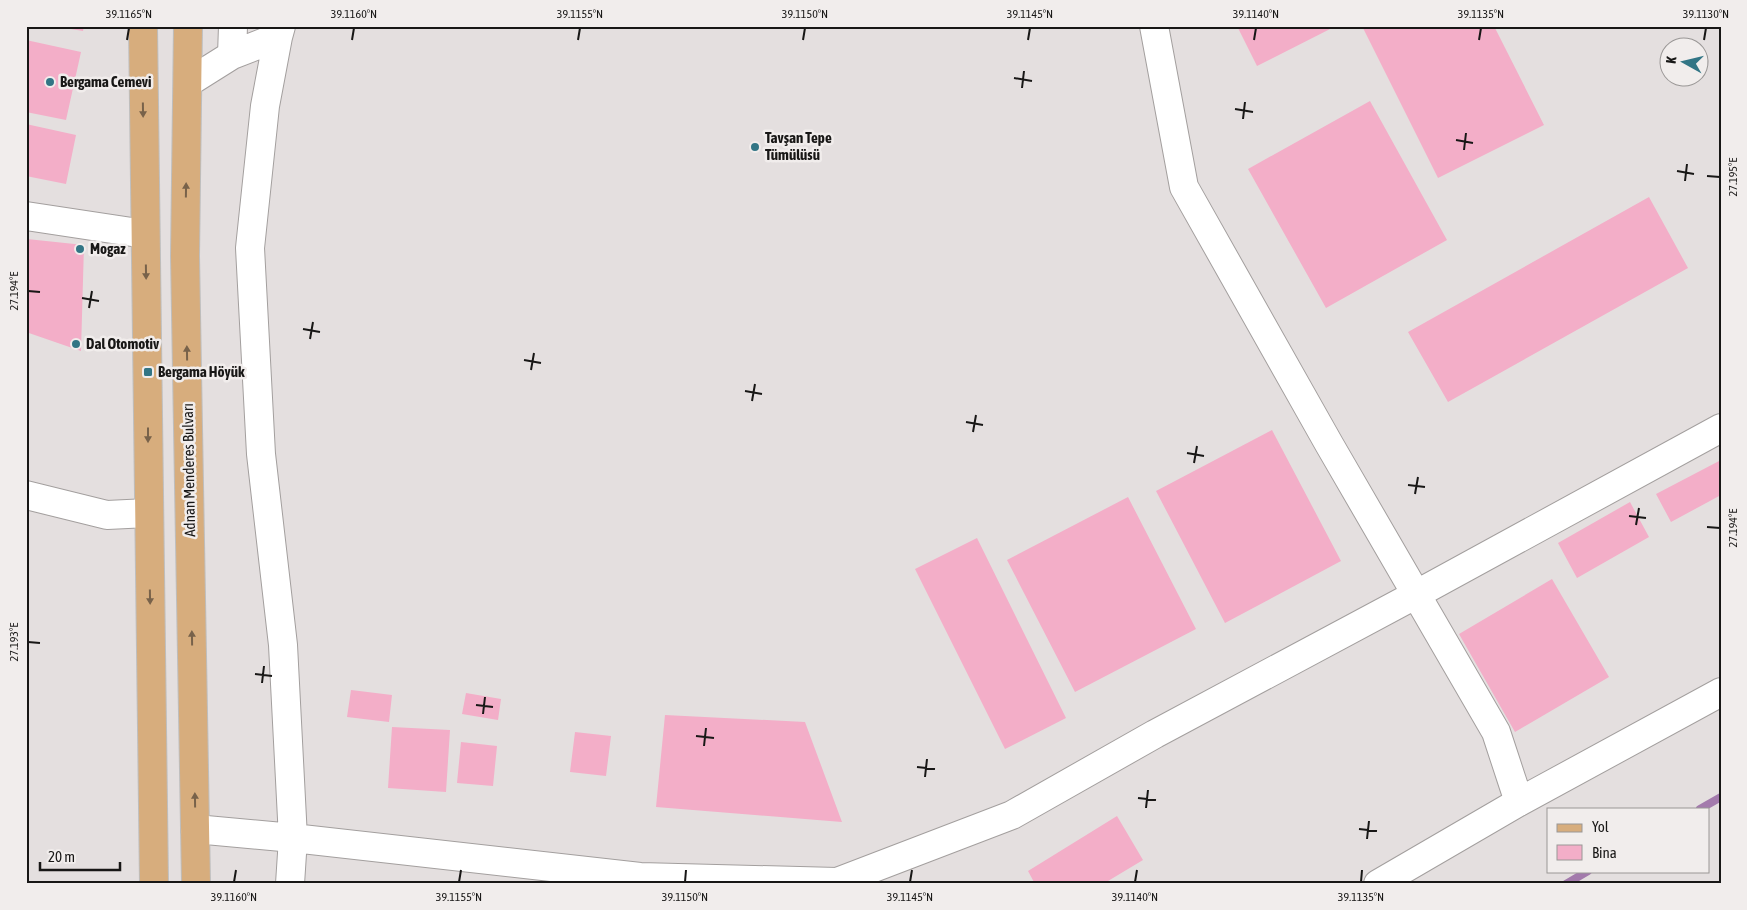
<svg xmlns="http://www.w3.org/2000/svg" width="1747" height="910" viewBox="0 0 1747 910" font-family="'Asap Condensed',sans-serif">
  <rect width="100%" height="100%" fill="#e4dfdf"/>
  <g fill="none" stroke-linecap="round" stroke-linejoin="round">
    <path stroke="#a37aac" stroke-width="8" d="M1700,809L1721,797
      M1566,884L1588,871"/>
  </g>
  <path fill="#f3aec8" d="M59,26H84L83,31L59,27Z
    M1237,26H1336L1257,66Z
    M1362,26H1494L1544,125L1438,178Z
    M26,40L81,52L66,120L26,112Z
    M1370,101L1447,240L1326,308L1248,169Z
    M26,124L76,135L66,184L26,176Z
    M1649,197L1688,268L1448,402L1408,332Z
    M27,239L84,245L81,351L26,332Z
    M1272,430L1341,561L1225,623L1156,491Z
    M1721,460V495L1671,522L1656,494Z
    M1128,497L1196,629L1075,692L1007,560Z
    M1630,502L1649,537L1577,578L1558,543Z
    M977,538L1066,718L1005,749L915,569Z
    M1552,579L1609,677L1515,732L1459,634Z
    M351,690L392,695L389,722L347,717Z
    M466,693L501,699L498,720L462,714Z
    M665,715L805,722L842,822L656,807Z
    M392,727L450,730L446,792L388,788Z
    M575,732L611,736L606,776L570,772Z
    M461,742L497,746L493,786L457,783Z
    M1117,816L1143,860L1103,884H1035L1028,871Z"/>
  <g fill="none" stroke-linecap="round" stroke-linejoin="round">
    <g stroke="#a39f9e" stroke-width="30">
      <path id="minor" d="M281,26L278,37L265,106L250,248L261,454L283,645L293,838L290,884
        M1154,26L1184,187L1329,444L1496,732L1519,802
        M232,55L233,26
        M189,82L232,55L278,37
        M26,216L145,234
        M26,495L107,515L148,513
        M195,829L293,838L640,877L837,882L1012,815L1155,734L1415,595L1721,428
        M1378,884L1519,802L1721,692"/>
    </g>
    <g stroke="#bebebe" stroke-width="30">
      <path id="primary" d="M143,26L154,884
        M188,26L185,256L196,884"/>
    </g>
    <use href="#minor" stroke="#fff" stroke-width="28"/>
    <use href="#primary" stroke="#d7ad7d" stroke-width="28"/>
  </g>
  <defs><path id="oneway-solid" d="M-6-.8H1V-3.2L6.5 0L1 3.2V.8H-6Z" transform="scale(1.25)"/></defs>
  <g fill="#78624a">
    <use href="#oneway-solid" transform="translate(143 110) rotate(89)"/>
    <use href="#oneway-solid" transform="translate(186 190) rotate(-89)"/>
    <use href="#oneway-solid" transform="translate(146 272) rotate(89)"/>
    <use href="#oneway-solid" transform="translate(187 353) rotate(-91)"/>
    <use href="#oneway-solid" transform="translate(148 435) rotate(90)"/>
    <use href="#oneway-solid" transform="translate(150 597) rotate(89)"/>
    <use href="#oneway-solid" transform="translate(192 638) rotate(-91)"/>
    <use href="#oneway-solid" transform="translate(195 800) rotate(-91)"/>
  </g>
  <path fill="none" stroke="#181716" stroke-width="2" d="M127,40L129,28M352,40L354,28M578,40L580,28M803,40L805,28M1028,40L1030,28M1254,40L1256,28M1479,40L1481,28M1704,40L1706,28M1014,78L1032,81M1022,88L1024,71M1235,109L1253,112M1243,119L1245,102M1456,140L1473,143M1464,150L1466,133M1677,171L1694,174M1707,176L1720,177M1685,181L1687,164M28,291L40,292M82,298L99,301M89,308L92,291M303,329L320,332M310,339L313,322M524,360L541,363M531,370L534,353M745,391L762,394M752,401L755,384M966,422L983,425M973,432L976,415M1187,453L1204,456M1194,463L1197,446M1408,485L1425,487M1415,494L1418,477M1629,516L1646,518M1636,525L1639,508M1707,527L1720,528M28,642L40,643M255,674L272,676M262,683L264,666M476,705L493,707M483,714L485,697M696,736L714,738M704,746L706,728M917,767L935,769M925,777L927,759M1138,798L1156,800M1146,808L1148,790M1359,829L1377,831M1367,839L1369,821M234,882L236,870M459,882L461,870M685,882L686,870M910,882L912,870M1135,882L1137,870M1361,882L1362,870"/>
  <g fill="#327585" stroke="#f1edec" stroke-width="2">
    <circle cx="50" cy="82" r="5"/>
    <circle cx="755" cy="147" r="5"/>
    <circle cx="80" cy="249" r="5"/>
    <circle cx="76" cy="344" r="5"/>
    <rect x="143" y="367" width="10" height="10" rx="2.5"/>
  </g>
  <g text-anchor="middle" stroke-width="5" stroke-linejoin="round" paint-order="stroke">
    <g font-size="15" font-weight="bold" fill="#181716" stroke="#f1edec" text-anchor="start">
      <text x="60" y="87">Bergama Cemevi</text>
      <text x="765" y="143">Tavşan Tepe<tspan x="765" dy="17">Tümülüsü</tspan></text>
      <text x="90" y="254">Mogaz</text>
      <text x="86" y="349">Dal Otomotiv</text>
      <text x="158" y="377">Bergama Höyük</text>
    </g>
    <g font-size="15" fill="#181716" stroke="#f1edec">
      <text transform="translate(189 470) rotate(-91)" y="5">Adnan Menderes Bulvarı</text>
    </g>
  </g>
  <rect width="1747" height="910" fill="none" stroke="#f1edec" stroke-width="55"/>
  <rect x="1547" y="808" width="162" height="65" fill="#f1edec" stroke="#9a9796"/>
  <rect x="1557" y="824" width="25" height="8" fill="#d7ad7d" stroke="#9a9796"/>
  <text x="1592" y="832" font-size="15" fill="#181716">Yol</text>
  <rect x="1557" y="845" width="25" height="15" fill="#f3aec8" stroke="#9a9796"/>
  <text x="1592" y="858" font-size="15" fill="#181716">Bina</text>
  <g transform="translate(1684 62) rotate(278)"><circle r="24" fill="#f1edec" stroke="#9a9796"/>
  <path d="M0-4L9 19L0 12L-9 19Z" fill="#327585"/>
  <text y="-8" font-size="14" font-weight="bold" text-anchor="middle" fill="#181716">K</text>
  </g>
  <path d="M40 862v8h80v-8" fill="none" stroke="#181716" stroke-width="2.5"/>
  <text x="48" y="862" font-size="15" fill="#181716" stroke="#f1edec" stroke-width="4" paint-order="stroke">20 m</text>
  <rect x="28" y="28" width="1692" height="854" fill="none" stroke="#181716" stroke-width="2"/>
  <g font-size="12" text-anchor="middle" fill="#181716">
    <text x="129" y="18">39.1165°N</text>
    <text x="354" y="18">39.1160°N</text>
    <text x="580" y="18">39.1155°N</text>
    <text x="805" y="18">39.1150°N</text>
    <text x="1030" y="18">39.1145°N</text>
    <text x="1256" y="18">39.1140°N</text>
    <text x="1481" y="18">39.1135°N</text>
    <text x="1706" y="18">39.1130°N</text>
    <text transform="translate(1733 177) rotate(-90)" y="4">27.195°E</text>
    <text transform="translate(14 291) rotate(-90)" y="4">27.194°E</text>
    <text transform="translate(1733 528) rotate(-90)" y="4">27.194°E</text>
    <text transform="translate(14 642) rotate(-90)" y="4">27.193°E</text>
    <text x="234" y="901">39.1160°N</text>
    <text x="459" y="901">39.1155°N</text>
    <text x="685" y="901">39.1150°N</text>
    <text x="910" y="901">39.1145°N</text>
    <text x="1135" y="901">39.1140°N</text>
    <text x="1361" y="901">39.1135°N</text>
  </g>
</svg>
